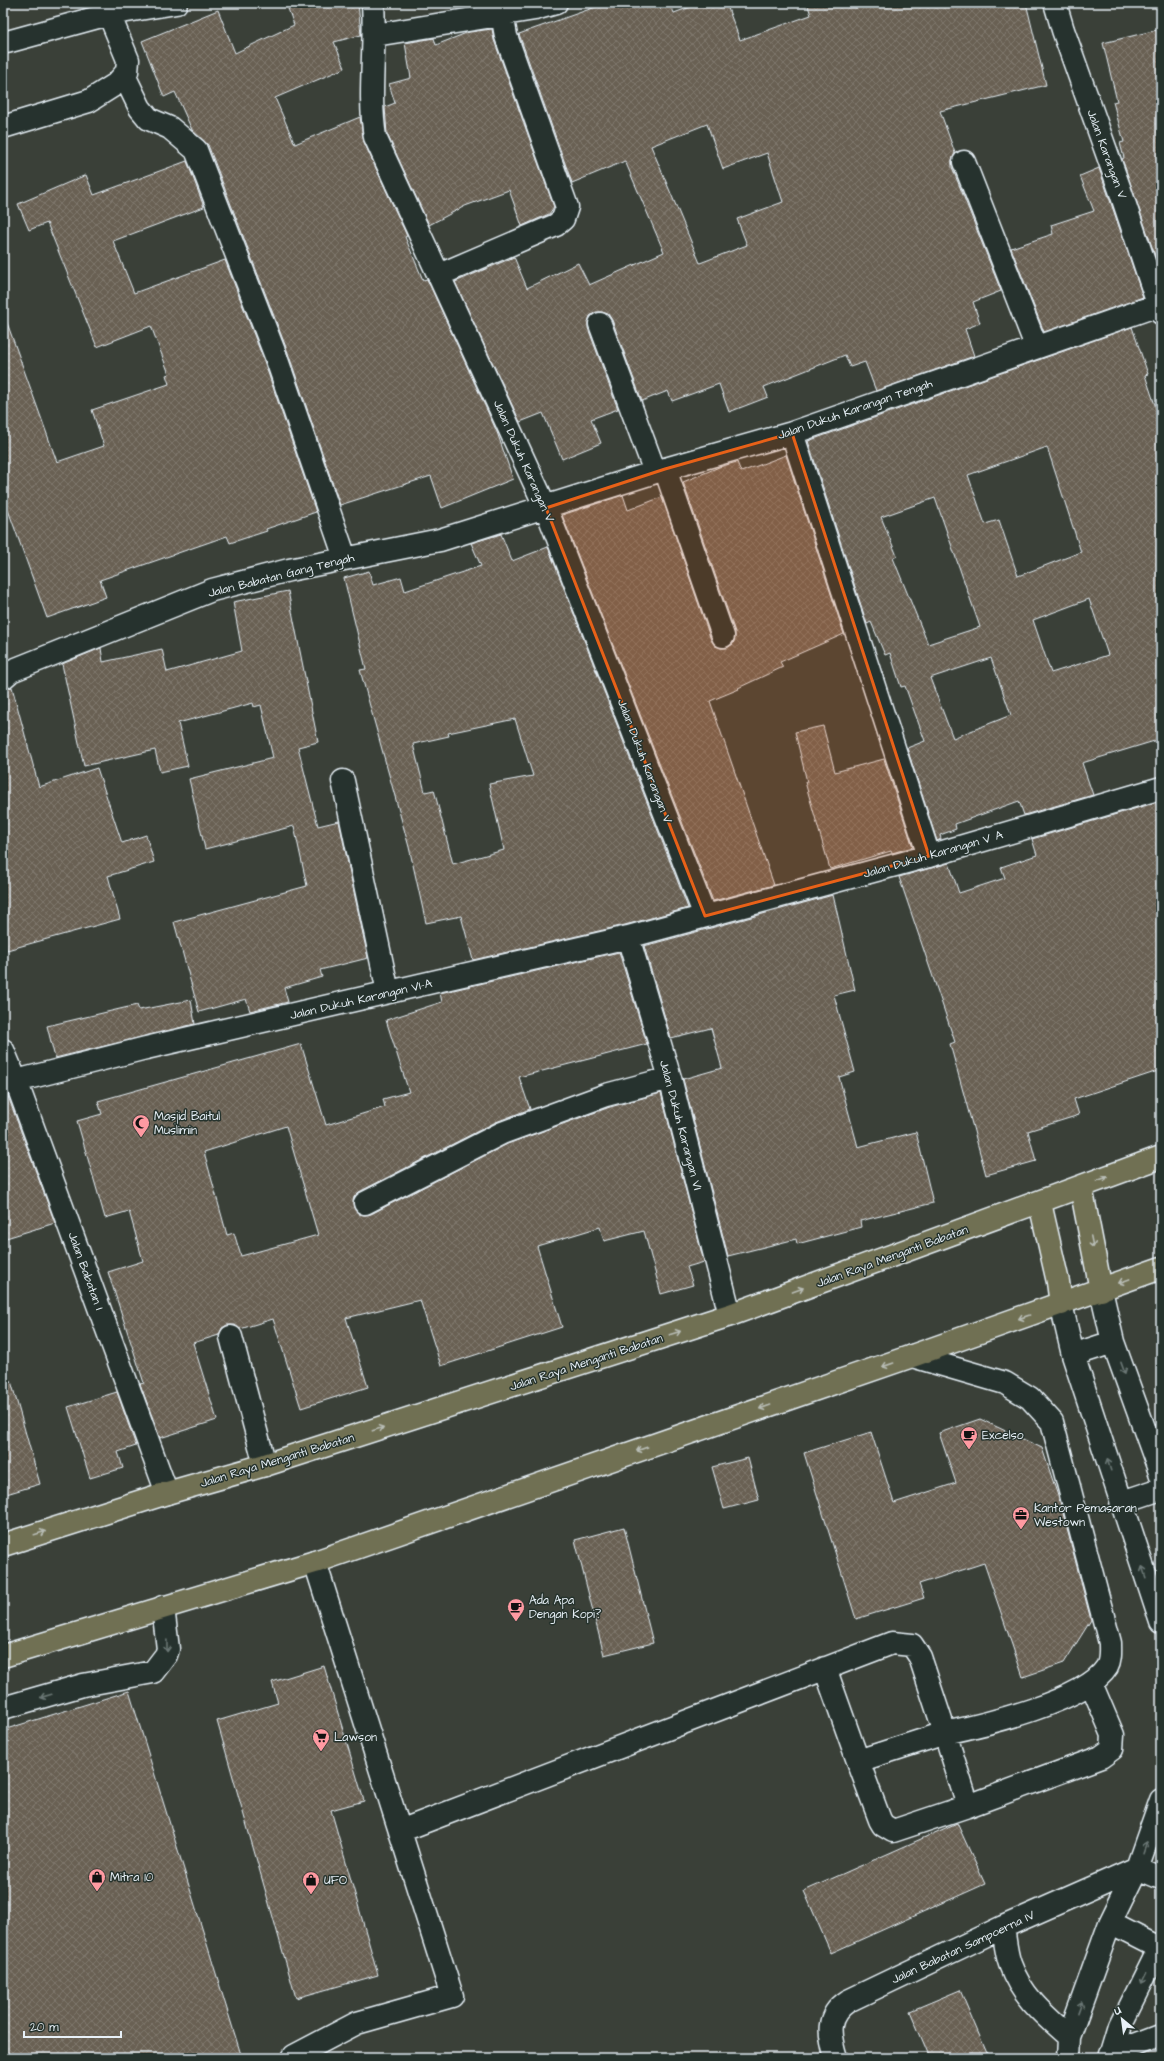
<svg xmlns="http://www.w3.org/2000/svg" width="1164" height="2061" viewBox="0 0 1164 2061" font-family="'Architects Daughter',sans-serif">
  <defs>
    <pattern id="building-cross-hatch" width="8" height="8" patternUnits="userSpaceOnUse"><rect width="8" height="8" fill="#696052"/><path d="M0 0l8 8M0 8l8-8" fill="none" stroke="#7e776c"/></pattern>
  </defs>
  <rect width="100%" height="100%" fill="#3a4038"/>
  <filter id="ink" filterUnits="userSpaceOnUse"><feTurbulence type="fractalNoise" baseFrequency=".025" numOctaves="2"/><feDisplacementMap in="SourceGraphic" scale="8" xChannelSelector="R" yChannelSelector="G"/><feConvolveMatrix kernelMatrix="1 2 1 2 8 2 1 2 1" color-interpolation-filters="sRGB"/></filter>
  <g filter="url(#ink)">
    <path fill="url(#building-cross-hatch)" stroke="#e8f1f8" fill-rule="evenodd" d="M286,3H358L361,35L334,42L345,68L275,98L295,144L360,117L364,142L407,236L405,237L423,280L427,279L497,432L513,479L442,508L431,476L340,505L287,350L208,145L192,130L175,92L164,97L142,41L218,10L235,53L294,25Z
      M607,3H670L674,13L701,3H726L740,40L811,15L807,3H1026L1046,85L940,111L955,153L952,160V167L1001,291L973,302L980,323L965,329L974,356L876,391L865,362L850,367L845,355L764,387L768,397L729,412L719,384L672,401L668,391L642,401L612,320L608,314L602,312H596L590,316L588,322V328L618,409L591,419L601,443L562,459L543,413L520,422L455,282L514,257L527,288L578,263L589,285L664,252L625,161L572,183L519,34ZM707,124L723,169L767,153L783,202L737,219L747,245L700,263L651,146Z
      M492,29L494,40L554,207L549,214L522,226L509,190L465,206L429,225L387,134L385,107L395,103L389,84L411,78L405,43L434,38L436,45L469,32Z
      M1161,29V273L1122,159L1124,158L1120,143L1124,142L1113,102L1117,101L1103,43Z
      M187,161L204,207L113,241L134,293L225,260L263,358L316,512L266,529L267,531L230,543L227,536L100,580L106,597L47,618L3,496V321L6,320L57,462L104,446L92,410L169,384L166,375L169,374L151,326L97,347L47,223L29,230L18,204L86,175L94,195Z
      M1099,168L1143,297L1044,332L1011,248L1053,234L1051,225L1094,211L1080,176Z
      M1132,327L1148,374L1145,375L1161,423V739L1082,763L1093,795L1024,815L1019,801L955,824L956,829L940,835L941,839L937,841L907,748L925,741L905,686L901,687L890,653L885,655L871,622L867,624L808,441ZM1047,447L1081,552L1018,576L999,520L985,524L968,475ZM935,498L980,627L928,644L893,558L897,556L881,517ZM1089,599L1108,655L1051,673L1033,620ZM991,658L1011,715L953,738L930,678Z
      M786,455L844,634L780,662L783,667L738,688L739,689L710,701L774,885L713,901L562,515L623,495L628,510L662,497L711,640L715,646L721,648H727L733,644L735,638V632L683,482L719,467L737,462L741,472Z
      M501,534L512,561L548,547L688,908L625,925L473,960L461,916L426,923L409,847L360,670L366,669L344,578L369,571L373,585L401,577L405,591L481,566L471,543ZM515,719L533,776L489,784L504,850L453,864L434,790L425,792L413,744L449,736L448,733Z
      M288,591L318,742L298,747L318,826L339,821L368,958L320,970L322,977L284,988L288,1002L250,1011L246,999L199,1012L174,922L307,886L294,826L205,849L189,779L273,758L261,705L254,707L253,703L178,723L188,766L160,772L155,750L84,766L62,664L101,648L103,662L162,649L167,672L242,651L233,602Z
      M12,687L39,787L97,768L122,843L146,835L154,862L108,876L120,919L7,950L3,936V690Z
      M823,726L835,772L884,759L913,847L892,853L891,851L830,869L805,782H807L795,732Z
      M1161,801V1070L1074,1099L1079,1115L1028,1131L1036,1161L986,1175L950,1044L955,1042L899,877L949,863L959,893L1005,878L1001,867L1037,855L1032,839Z
      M833,895L855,990L834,995L855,1072L839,1077L858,1147L916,1132L933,1203L860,1221L861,1227L797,1244L796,1239L728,1256L683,1079L722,1068L711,1028L671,1038L644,946Z
      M619,952L647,1044L519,1077L530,1109L496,1122L359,1192L354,1197L353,1203L354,1208L359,1214L365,1215L371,1214L507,1144L610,1107L661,1093L704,1262L687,1267L693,1285L661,1294L644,1231L604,1241L600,1227L537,1246L562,1327L441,1366L420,1300L346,1318L368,1387L301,1408L273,1319L240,1329L235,1325H227L222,1328L219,1335L193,1343L217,1420L160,1438L140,1384L144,1383L108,1272L143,1261L129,1211L105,1218L77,1121L102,1114L98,1101L301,1044L326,1125L385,1107L383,1099L409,1092L386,1020L442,1002L440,993ZM286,1126L318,1235L241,1256L234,1233L227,1235L204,1152Z
      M191,1000L195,1024L55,1058L47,1026L137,1005L139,1010Z
      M6,1091L55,1223L3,1239V1092Z
      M11,1381L40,1484L3,1495V1383Z
      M117,1392L136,1446L118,1452L123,1468L90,1478L68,1407Z
      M980,1419L1042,1448L1060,1502L1091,1620L1064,1663L1023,1677L984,1563L919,1584L924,1598L856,1619L804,1453L871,1432L894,1503L956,1483L939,1433Z
      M748,1458L759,1500L724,1509L712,1467Z
      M624,1527L653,1643L604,1655L575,1540Z
      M324,1666L364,1801L331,1810L378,1975L296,1998L217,1721L278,1703L272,1682Z
      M129,1691L242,2058H3V1730Z
      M957,1823L985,1884L831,1953L804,1891Z
      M960,1990L989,2058H930L910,2011Z"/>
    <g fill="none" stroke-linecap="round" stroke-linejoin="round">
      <g stroke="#e8f1f8" stroke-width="25">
        <path id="minor" d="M373,3C376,48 368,93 375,137L546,508L705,916
          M1055,3L1063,30L1120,190L1161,313
          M375,35L535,9L556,3
          M7,42L109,14L104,3
          M124,75L140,108L149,119L170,128L196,150L275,354L345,558
          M3,127L89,101L116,84L127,72L128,60L109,14L176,3
          M964,162L1036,346
          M439,275L556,225L563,219L567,207L506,36L502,14
          M600,324L655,472
          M792,433L929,856
          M665,469L723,636
          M3,678L11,671L41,659L212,590L289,570L440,540L665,469L792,433L1161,304
          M343,781L388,992
          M628,937L670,1078L730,1315
          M3,1050L16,1081L167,1493
          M16,1081L146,1048L628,937L929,856L1161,788
          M365,1203L502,1133L606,1095L670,1078
          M1101,1290L1113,1342L1161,1475
          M1061,1304L1073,1355L1161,1622
          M231,1337L265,1465
          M1073,1355L1113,1342
          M1122,1502L1161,1489
          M825,1668L858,1761
          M3,1708L83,1685L153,1672L166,1655L168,1649L163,1607
          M968,1806L893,1831L883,1825L880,1820L858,1761L945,1733L968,1806L1101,1757L1112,1749L1113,1735L1091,1683
          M400,1831L892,1643L912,1645L920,1657L945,1733C983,1725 1086,1701 1107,1667C1111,1660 1110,1651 1110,1643L1052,1422L1030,1398L1005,1383L912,1356
          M1110,1923L1159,1948
          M1003,1927C1005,1939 1006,1953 1010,1964C1022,1997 1044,2015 1069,2037
          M1111,2054L1161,2035
          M293,2058L294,2056L357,2023L452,1996L315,1562
          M836,2058C829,2035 825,2016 848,2001L1003,1927L1137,1868L1161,1878
          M1068,2058L1069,2037L1110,1923L1137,1868L1161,1800
          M1111,2058L1121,2025L1161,1944"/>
      </g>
      <g stroke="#e8f1f8" stroke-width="25">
        <path id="major" d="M1081,1187L1101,1290
          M1040,1203L1058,1282L1061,1304
          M3,1545L167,1493L265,1465L730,1315L1161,1157
          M3,1656L315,1562L912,1356L1161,1268"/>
      </g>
      <use href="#minor" stroke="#26332d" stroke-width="22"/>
      <use href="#major" stroke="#706f52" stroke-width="22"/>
    </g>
    <defs><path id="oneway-shaft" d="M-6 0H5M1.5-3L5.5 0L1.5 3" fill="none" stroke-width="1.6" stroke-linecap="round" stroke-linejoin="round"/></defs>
    <g stroke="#b8bdb6">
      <use href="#oneway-shaft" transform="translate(1102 1179) rotate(-20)"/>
      <use href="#oneway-shaft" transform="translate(1092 1242) rotate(78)"/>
      <use href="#oneway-shaft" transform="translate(1124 1281) rotate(160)"/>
      <use href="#oneway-shaft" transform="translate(798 1290) rotate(-20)"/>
      <use href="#oneway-shaft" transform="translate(1024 1317) rotate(161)"/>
      <use href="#oneway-shaft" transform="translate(675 1333) rotate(-18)"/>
      <use href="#oneway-shaft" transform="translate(888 1365) rotate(161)"/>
      <use href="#oneway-shaft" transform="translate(765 1407) rotate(161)"/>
      <use href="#oneway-shaft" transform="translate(378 1429) rotate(-18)"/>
      <use href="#oneway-shaft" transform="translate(642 1449) rotate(161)"/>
      <use href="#oneway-shaft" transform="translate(40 1533) rotate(-17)"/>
    </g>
    <g stroke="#6a7674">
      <use href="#oneway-shaft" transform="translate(1123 1368) rotate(70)"/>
      <use href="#oneway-shaft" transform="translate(1109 1465) rotate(-108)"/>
      <use href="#oneway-shaft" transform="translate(1144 1572) rotate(-108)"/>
      <use href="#oneway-shaft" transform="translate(167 1646) rotate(89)"/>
      <use href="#oneway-shaft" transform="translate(46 1696) rotate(164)"/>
      <use href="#oneway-shaft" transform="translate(1145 1848) rotate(-71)"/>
      <use href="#oneway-shaft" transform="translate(1144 1979) rotate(116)"/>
      <use href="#oneway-shaft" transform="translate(1080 2007) rotate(-70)"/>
    </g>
  </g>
  <path fill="#e86118" fill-opacity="0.2" stroke="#e86118" stroke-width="3" stroke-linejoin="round" d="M792,433L929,856L705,916L546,508L665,469Z"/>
  <defs>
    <g id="mosque-pin" transform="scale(0.9)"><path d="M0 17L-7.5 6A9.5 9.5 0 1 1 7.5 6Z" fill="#ff9aa2" stroke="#26332d"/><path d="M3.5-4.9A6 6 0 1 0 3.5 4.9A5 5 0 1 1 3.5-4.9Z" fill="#111"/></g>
    <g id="cafe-pin" transform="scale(0.9)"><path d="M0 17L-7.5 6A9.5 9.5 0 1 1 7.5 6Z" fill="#ff9aa2" stroke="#26332d"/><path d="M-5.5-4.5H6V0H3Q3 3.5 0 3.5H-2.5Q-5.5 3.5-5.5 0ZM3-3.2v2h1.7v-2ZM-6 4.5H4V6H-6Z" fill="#111"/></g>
    <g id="office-pin" transform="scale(0.9)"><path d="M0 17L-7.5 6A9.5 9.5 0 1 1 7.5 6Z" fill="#ff9aa2" stroke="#26332d"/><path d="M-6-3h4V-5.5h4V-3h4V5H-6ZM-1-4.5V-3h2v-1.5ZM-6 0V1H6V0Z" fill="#111"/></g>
    <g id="supermarket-pin" transform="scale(0.9)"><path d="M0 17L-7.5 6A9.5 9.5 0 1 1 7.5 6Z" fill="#ff9aa2" stroke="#26332d"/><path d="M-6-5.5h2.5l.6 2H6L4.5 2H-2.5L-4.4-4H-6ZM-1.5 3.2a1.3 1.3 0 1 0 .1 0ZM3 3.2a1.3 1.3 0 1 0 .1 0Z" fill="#111"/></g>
    <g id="shop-pin" transform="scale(0.9)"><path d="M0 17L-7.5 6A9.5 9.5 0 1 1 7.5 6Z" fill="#ff9aa2" stroke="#26332d"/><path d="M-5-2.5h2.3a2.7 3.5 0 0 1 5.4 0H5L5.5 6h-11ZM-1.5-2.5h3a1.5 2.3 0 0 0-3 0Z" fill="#111"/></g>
  </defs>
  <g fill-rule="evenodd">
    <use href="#mosque-pin" x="141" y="1123"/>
    <use href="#cafe-pin" x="969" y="1435"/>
    <use href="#office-pin" x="1021" y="1515"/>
    <use href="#cafe-pin" x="516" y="1607"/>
    <use href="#supermarket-pin" x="321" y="1737"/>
    <use href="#shop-pin" x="97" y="1877"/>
    <use href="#shop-pin" x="311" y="1880"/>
  </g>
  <g text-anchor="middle" stroke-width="3" stroke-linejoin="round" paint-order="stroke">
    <g font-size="12" fill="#e8f1f8" stroke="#26332d">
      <text transform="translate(1107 154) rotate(70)" y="4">Jalan Karangan V</text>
      <text transform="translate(855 409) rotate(-19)" y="4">Jalan Dukuh Karangan Tengah</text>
      <text transform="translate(524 461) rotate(66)" y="4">Jalan Dukuh Karangan V</text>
      <text transform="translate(281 575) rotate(-14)" y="4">Jalan Babatan Gang Tengah</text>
      <text transform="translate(645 761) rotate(69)" y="4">Jalan Dukuh Karangan V</text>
      <text transform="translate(933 854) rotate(-16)" y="4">Jalan Dukuh Karangan V A</text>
      <text transform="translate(361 999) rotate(-13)" y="4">Jalan Dukuh Karangan VI-A</text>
      <text transform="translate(681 1125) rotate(75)" y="4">Jalan Dukuh Karangan VI</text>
      <text transform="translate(892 1256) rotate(-20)" y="4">Jalan Raya Menganti Babatan</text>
      <text transform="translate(86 1271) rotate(70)" y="4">Jalan Babatan I</text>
      <text transform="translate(586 1362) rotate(-18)" y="4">Jalan Raya Menganti Babatan</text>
      <text transform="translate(277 1460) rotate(-17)" y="4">Jalan Raya Menganti Babatan</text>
      <text transform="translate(963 1947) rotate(-25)" y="4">Jalan Babatan Sampoerna IV</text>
    </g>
    <g font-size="12" fill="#e8f1f8" stroke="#26332d" text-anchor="start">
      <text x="154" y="1120">Masjid Baitul<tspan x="154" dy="14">Muslimin</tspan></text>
      <text x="982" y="1439">Excelso</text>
      <text x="1034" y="1512">Kantor Pemasaran<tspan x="1034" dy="14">Westown</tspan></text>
      <text x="529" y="1604">Ada Apa<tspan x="529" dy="14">Dengan Kopi?</tspan></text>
      <text x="334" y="1741">Lawson</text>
      <text x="110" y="1881">Mitra 10</text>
      <text x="324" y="1884">UFO</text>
    </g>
  </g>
  <rect width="1164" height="2061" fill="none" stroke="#26332d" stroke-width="16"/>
  <rect x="8" y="8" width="1148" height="2045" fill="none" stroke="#e8f1f8" stroke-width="1.5" filter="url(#ink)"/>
  <g transform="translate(1122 2019) rotate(331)" stroke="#26332d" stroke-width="3" paint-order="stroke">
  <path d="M0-3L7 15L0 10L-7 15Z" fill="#e8f1f8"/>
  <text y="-6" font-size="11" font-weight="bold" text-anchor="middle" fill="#e8f1f8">U</text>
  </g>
  <path d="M24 2031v6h97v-6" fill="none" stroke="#e8f1f8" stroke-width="2"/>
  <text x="30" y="2031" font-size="12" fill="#e8f1f8" stroke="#26332d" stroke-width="3" paint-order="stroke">20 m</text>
</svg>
